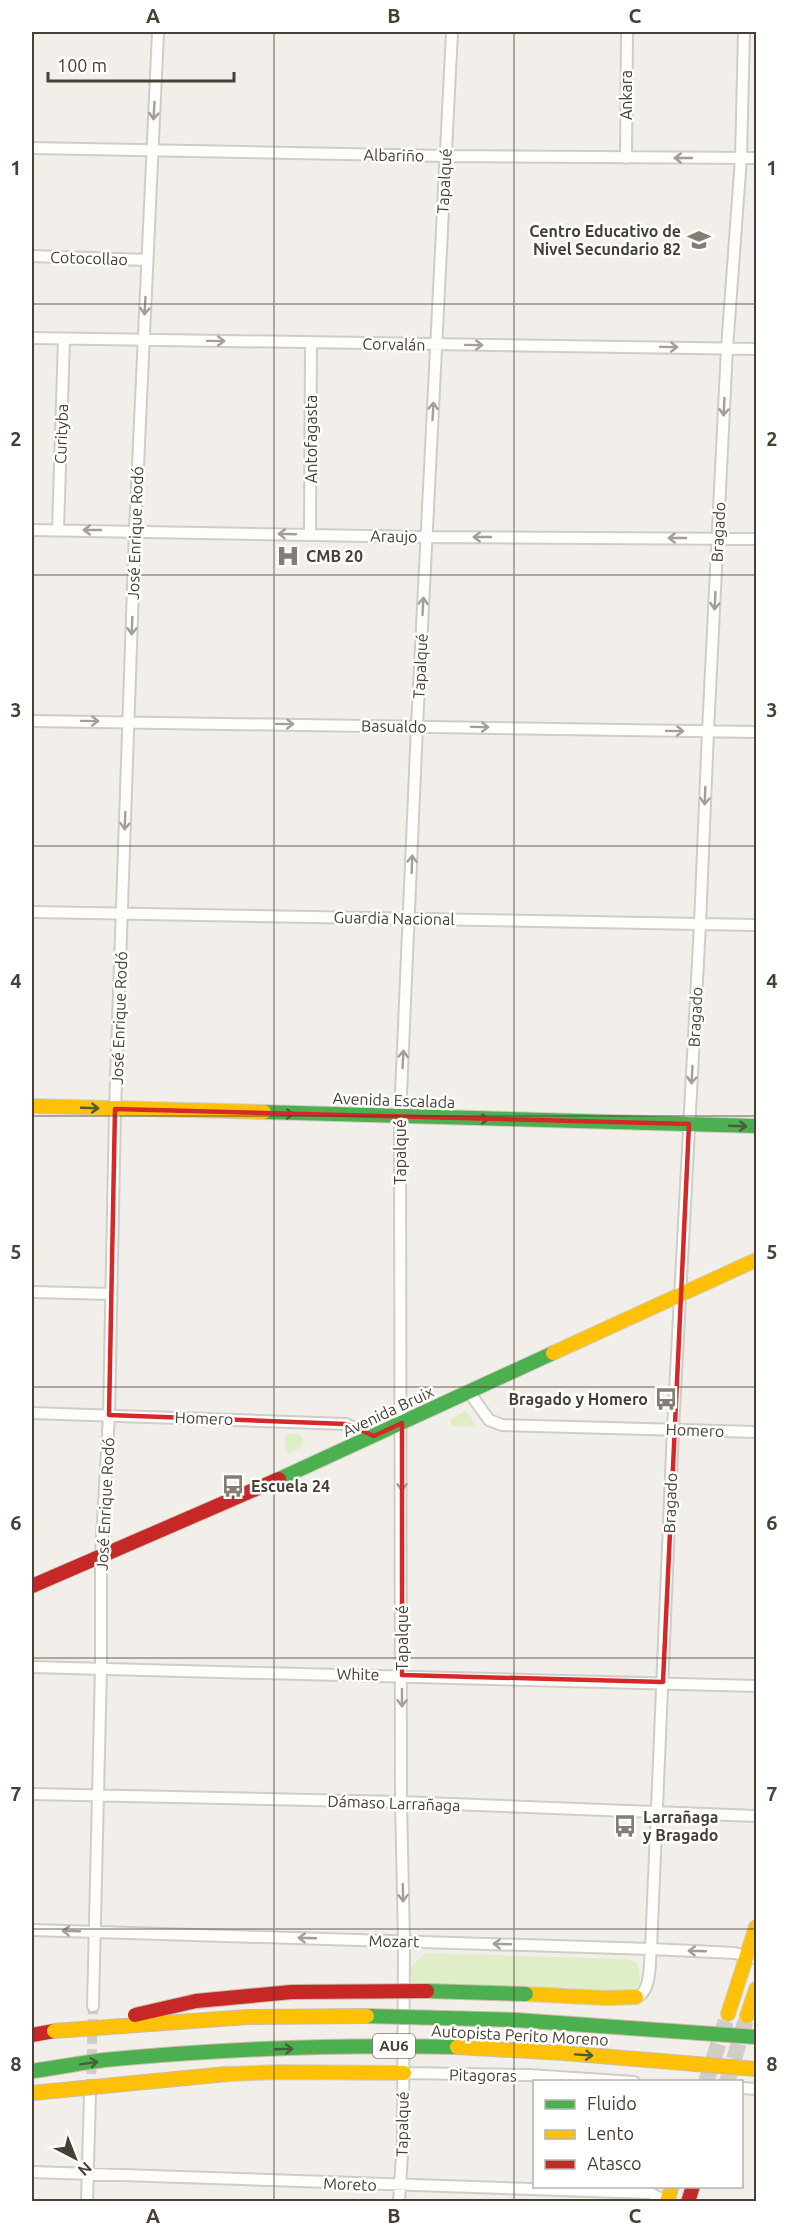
<svg xmlns="http://www.w3.org/2000/svg" width="788" height="2233" viewBox="0 0 788 2233" font-family="Ubuntu,sans-serif">
  <rect width="100%" height="100%" fill="#f2efea"/>
  <path fill="#dfeec7" d="M465,1411L470,1415L476,1427L451,1426V1419Z
    M286,1433L300,1435L303,1439L301,1447L288,1454L285,1449Z
    M426,1953L627,1959L636,1962L639,1968L640,1985L627,1991L411,1983V1966Z"/>
  <g fill="none" stroke-linecap="round" stroke-linejoin="round">
    <path stroke="#d0ccc6" stroke-width="10" stroke-dasharray="10 5" stroke-linecap="butt" d="M91,2089L93,2006"/>
    <path stroke="#d0ccc6" stroke-width="16" stroke-dasharray="16 8" stroke-linecap="butt" d="M706,2082L728,2014
      M727,2082L747,2016"/>
    <g stroke="#d0cdc7" stroke-width="14">
      <path id="street" d="M32,148L446,156L756,158
        M626,158L627,32
        M32,256L147,260
        M32,338L756,349
        M32,530L427,537L756,539
        M58,530L64,339
        M310,535L311,342
        M32,721L756,732
        M32,912L756,925
        M32,1292L111,1294
        M469,1392L489,1420L502,1425L756,1432
        M32,1413L346,1424L374,1436
        M32,1667L756,1686
        M32,1794L401,1802L756,1816
        M32,1930L651,1949L735,1953L756,1958
        M636,1997C652,1992 649,1964 651,1949L673,1429L700,924L708,731L727,348L741,158L744,32
        M93,2006L101,1668V1556L109,1415L115,1109L135,530L158,32
        M404,2073L529,2075L634,2082
        M742,2088L756,2089
        M32,2172L650,2193L667,2202
        M87,2202L90,2093
        M399,2202L403,2138L404,1941L401,1802L400,1117L417,726L452,32"/>
    </g>
    <g stroke="#d3cec1" stroke-width="16">
      <path id="fast" d="M264,1112L756,1126
        M279,1479L553,1353"/>
    </g>
    <g stroke="#d3cec1" stroke-width="16">
      <path id="slow" d="M32,1106L264,1112
        M553,1353L756,1260
        M526,1994L606,1998L636,1997
        M728,2014L756,1927
        M747,2016L756,1989
        M227,2074L279,2072L404,2073
        M667,2202L672,2186"/>
    </g>
    <g stroke="#d3cec1" stroke-width="16">
      <path id="jam" d="M32,1586L279,1479
        M32,2035L54,2031
        M688,2202L693,2186"/>
    </g>
    <use href="#street" stroke="#fdfdfc" stroke-width="10"/>
    <use href="#fast" stroke="#4caf50" stroke-width="14"/>
    <use href="#slow" stroke="#ffc107" stroke-width="14"/>
    <use href="#jam" stroke="#c62828" stroke-width="14"/>
    <g stroke="#ccbca2" stroke-width="16" stroke-linecap="butt">
      <path id="fast-bridge" d="M427,1991L526,1994
        M367,2016L516,2020L756,2037
        M32,2071C56,2068 80,2063 104,2060C221,2049 339,2044 457,2047"/>
    </g>
    <g stroke="#ccbca2" stroke-width="16" stroke-linecap="butt">
      <path id="slow-bridge" d="M54,2031L248,2017L367,2016
        M457,2047L564,2053L756,2069
        M32,2093L227,2074"/>
    </g>
    <g stroke="#ccbca2" stroke-width="16" stroke-linecap="butt">
      <path id="jam-bridge" d="M135,2015L196,2001L292,1992L427,1991"/>
    </g>
    <use href="#fast-bridge" stroke="#4caf50" stroke-width="14"/>
    <use href="#slow-bridge" stroke="#ffc107" stroke-width="14"/>
    <use href="#jam-bridge" stroke="#c62828" stroke-width="14"/>
  </g>
  <defs><path id="oneway-shaft" d="M-6 0H5M1.5-3L5.5 0L1.5 3" fill="none" stroke-width="1.6" stroke-linecap="round" stroke-linejoin="round" transform="scale(1.5)"/></defs>
  <g stroke="#a29e98">
    <use href="#oneway-shaft" transform="translate(154 111) rotate(93)"/>
    <use href="#oneway-shaft" transform="translate(683 158) rotate(-180)"/>
    <use href="#oneway-shaft" transform="translate(145 306) rotate(93)"/>
    <use href="#oneway-shaft" transform="translate(216 341) rotate(1)"/>
    <use href="#oneway-shaft" transform="translate(474 345) rotate(1)"/>
    <use href="#oneway-shaft" transform="translate(669 347) rotate(1)"/>
    <use href="#oneway-shaft" transform="translate(724 407) rotate(93)"/>
    <use href="#oneway-shaft" transform="translate(433 411) rotate(-87)"/>
    <use href="#oneway-shaft" transform="translate(92 530) rotate(-180)"/>
    <use href="#oneway-shaft" transform="translate(287 534) rotate(-178)"/>
    <use href="#oneway-shaft" transform="translate(482 537) rotate(-180)"/>
    <use href="#oneway-shaft" transform="translate(677 538) rotate(-180)"/>
    <use href="#oneway-shaft" transform="translate(715 601) rotate(93)"/>
    <use href="#oneway-shaft" transform="translate(423 606) rotate(-87)"/>
    <use href="#oneway-shaft" transform="translate(132 626) rotate(92)"/>
    <use href="#oneway-shaft" transform="translate(90 721) rotate(1)"/>
    <use href="#oneway-shaft" transform="translate(285 724) rotate(1)"/>
    <use href="#oneway-shaft" transform="translate(480 727) rotate(1)"/>
    <use href="#oneway-shaft" transform="translate(675 731) rotate(1)"/>
    <use href="#oneway-shaft" transform="translate(705 796) rotate(92)"/>
    <use href="#oneway-shaft" transform="translate(125 821) rotate(92)"/>
    <use href="#oneway-shaft" transform="translate(412 864) rotate(-88)"/>
    <use href="#oneway-shaft" transform="translate(403 1059) rotate(-87)"/>
    <use href="#oneway-shaft" transform="translate(692 1075) rotate(93)"/>
    <use href="#oneway-shaft" transform="translate(402 1482) rotate(90)"/>
    <use href="#oneway-shaft" transform="translate(402 1698) rotate(90)"/>
    <use href="#oneway-shaft" transform="translate(403 1893) rotate(89)"/>
    <use href="#oneway-shaft" transform="translate(71 1931) rotate(-178)"/>
    <use href="#oneway-shaft" transform="translate(307 1938) rotate(-178)"/>
    <use href="#oneway-shaft" transform="translate(502 1944) rotate(-178)"/>
    <use href="#oneway-shaft" transform="translate(697 1951) rotate(-178)"/>
  </g>
  <g stroke="#495c3b">
    <use href="#oneway-shaft" transform="translate(90 1108) rotate(2)"/>
    <use href="#oneway-shaft" transform="translate(285 1114) rotate(2)"/>
    <use href="#oneway-shaft" transform="translate(480 1119) rotate(1)"/>
    <use href="#oneway-shaft" transform="translate(738 1126) rotate(2)"/>
    <use href="#oneway-shaft" transform="translate(284 2049) rotate(-2)"/>
    <use href="#oneway-shaft" transform="translate(584 2055) rotate(4)"/>
    <use href="#oneway-shaft" transform="translate(89 2063) rotate(-9)"/>
  </g>
  <path fill="none" stroke="#d62828" stroke-width="4.5" stroke-linejoin="round" d="M115,1109L689,1124L663,1682L402,1675V1423L374,1436L346,1424L109,1415Z"/>
  <path fill="none" stroke="#484034" stroke-width="1.5" stroke-opacity="0.55" d="M274,32V2202M514,32V2202M32,304H756M32,575H756M32,846H756M32,1116H756M32,1387H756M32,1658H756M32,1929H756"/>
  <defs>
    <g id="school-bare" transform="scale(1.8)"><path d="M0-5L7-2L0 1L-7-2ZM-4 1L0 2.5L4 1V4Q0 6-4 4Z" fill="#847d74" stroke="#fff" stroke-width="2.5" paint-order="stroke"/></g>
    <g id="hospital-bare" transform="scale(1.8)"><path d="M-5-5h3v3.5h4V-5h3V5h-3V1.5h-4V5h-3Z" fill="#847d74" stroke="#fff" stroke-width="2.5" paint-order="stroke"/></g>
    <g id="bus-bare" transform="scale(1.8)"><path d="M-5-6H5V4H4V6H2V4H-2V6H-4V4H-5ZM-3.5-4V0h7V-4ZM-3.5 1.2v1.5H-2V1.2ZM2 1.2v1.5H3.5V1.2Z" fill="#847d74" stroke="#fff" stroke-width="2.5" paint-order="stroke"/></g>
  </defs>
  <g fill-rule="evenodd">
    <use href="#school-bare" x="699" y="240"/>
    <use href="#hospital-bare" x="288" y="556"/>
    <use href="#bus-bare" x="666" y="1399"/>
    <use href="#bus-bare" x="233" y="1486"/>
    <use href="#bus-bare" x="625" y="1826"/>
  </g>
  <g text-anchor="middle" stroke-width="5" stroke-linejoin="round" paint-order="stroke">
    <rect fill="#fff" stroke="#7f7971" stroke-width="1.5" x="373" y="2034" width="42" height="24" rx="4.5"/>
    <g font-size="15" font-weight="bold" fill="#484034">
      <text x="394" y="2051">AU6</text>
    </g>
    <g font-size="16" fill="#484034" stroke="#fff">
      <text transform="translate(626 95) rotate(-90)" y="6">Ankara</text>
      <text transform="translate(394 155) rotate(1)" y="6">Albariño</text>
      <text transform="translate(444 181) rotate(-87)" y="6">Tapalqué</text>
      <text transform="translate(89 258) rotate(2)" y="6">Cotocollao</text>
      <text transform="translate(394 344) rotate(1)" y="6">Corvalán</text>
      <text transform="translate(61 434) rotate(-88)" y="6">Curityba</text>
      <text transform="translate(311 439) rotate(-90)" y="6">Antofagasta</text>
      <text transform="translate(718 532) rotate(-87)" y="6">Bragado</text>
      <text transform="translate(135 533) rotate(-88)" y="6">José Enrique Rodó</text>
      <text transform="translate(394 536) rotate(1)" y="6">Araujo</text>
      <text transform="translate(420 666) rotate(-87)" y="6">Tapalqué</text>
      <text transform="translate(394 726) rotate(1)" y="6">Basualdo</text>
      <text transform="translate(394 918) rotate(1)" y="6">Guardia Nacional</text>
      <text transform="translate(695 1017) rotate(-87)" y="6">Bragado</text>
      <text transform="translate(119 1018) rotate(-88)" y="6">José Enrique Rodó</text>
      <text transform="translate(394 1100) rotate(2)" y="6">Avenida Escalada</text>
      <text transform="translate(400 1152) rotate(-90)" y="6">Tapalqué</text>
      <text transform="translate(388 1411) rotate(-25)" y="6">Avenida Bruix</text>
      <text transform="translate(204 1418) rotate(2)" y="6">Homero</text>
      <text transform="translate(695 1430) rotate(2)" y="6">Homero</text>
      <text transform="translate(670 1503) rotate(-88)" y="6">Bragado</text>
      <text transform="translate(105 1504) rotate(-87)" y="6">José Enrique Rodó</text>
      <text transform="translate(402 1638) rotate(-90)" y="6">Tapalqué</text>
      <text transform="translate(358 1674) rotate(1)" y="6">White</text>
      <text transform="translate(394 1803) rotate(2)" y="6">Dámaso Larrañaga</text>
      <text transform="translate(394 1941) rotate(1)" y="6">Mozart</text>
      <text transform="translate(520 2035) rotate(3)" y="6">Autopista Perito Moreno</text>
      <text transform="translate(483 2075) rotate(1)" y="6">Pitagoras</text>
      <text transform="translate(402 2124) rotate(-89)" y="6">Tapalqué</text>
      <text transform="translate(350 2184) rotate(2)" y="6">Moreto</text>
    </g>
    <g font-size="16" font-weight="bold" fill="#484034" stroke="#fff" text-anchor="start">
      <text x="681" y="237" text-anchor="end">Centro Educativo de<tspan x="681" dy="18">Nivel Secundario 82</tspan></text>
      <text x="306" y="562">CMB 20</text>
      <text x="648" y="1405" text-anchor="end">Bragado y Homero</text>
      <text x="251" y="1492">Escuela 24</text>
      <text x="643" y="1823">Larrañaga<tspan x="643" dy="18">y Bragado</tspan></text>
    </g>
  </g>
  <rect width="788" height="2233" fill="none" stroke="#ffffff" stroke-width="66"/>
  <rect x="533" y="2080" width="210" height="108" fill="#ffffff" stroke="#b6b3ae" stroke-width="1.5"/>
  <rect x="545" y="2100" width="30" height="9" fill="#4caf50" stroke="#b6b3ae" stroke-width="1.5"/>
  <text x="587" y="2110" font-size="18" fill="#484034">Fluido</text>
  <rect x="545" y="2130" width="30" height="9" fill="#ffc107" stroke="#b6b3ae" stroke-width="1.5"/>
  <text x="587" y="2140" font-size="18" fill="#484034">Lento</text>
  <rect x="545" y="2160" width="30" height="9" fill="#c62828" stroke="#b6b3ae" stroke-width="1.5"/>
  <text x="587" y="2170" font-size="18" fill="#484034">Atasco</text>
  <g transform="translate(75 2158) rotate(138)" stroke="#ffffff" stroke-width="4.5" paint-order="stroke">
  <path d="M0-4.5L10 22L0 15L-10 22Z" fill="#484034"/>
  <text y="-9" font-size="16" font-weight="bold" text-anchor="middle" fill="#484034">N</text>
  </g>
  <path d="M48 72v9h186v-9" fill="none" stroke="#484034" stroke-width="3"/>
  <text x="57" y="72" font-size="18" fill="#484034" stroke="#ffffff" stroke-width="4.5" paint-order="stroke">100 m</text>
  <rect x="33" y="33" width="722" height="2167" fill="none" stroke="#484034" stroke-width="2"/>
  <g font-size="20" text-anchor="middle" font-weight="bold" fill="#484034">
    <text x="153" y="23">A</text>
    <text x="394" y="23">B</text>
    <text x="635" y="23">C</text>
    <text x="16" y="175">1</text>
    <text x="772" y="175">1</text>
    <text x="16" y="446">2</text>
    <text x="772" y="446">2</text>
    <text x="16" y="717">3</text>
    <text x="772" y="717">3</text>
    <text x="16" y="988">4</text>
    <text x="772" y="988">4</text>
    <text x="16" y="1259">5</text>
    <text x="772" y="1259">5</text>
    <text x="16" y="1530">6</text>
    <text x="772" y="1530">6</text>
    <text x="16" y="1801">7</text>
    <text x="772" y="1801">7</text>
    <text x="16" y="2071">8</text>
    <text x="772" y="2071">8</text>
    <text x="153" y="2223">A</text>
    <text x="394" y="2223">B</text>
    <text x="635" y="2223">C</text>
  </g>
</svg>
